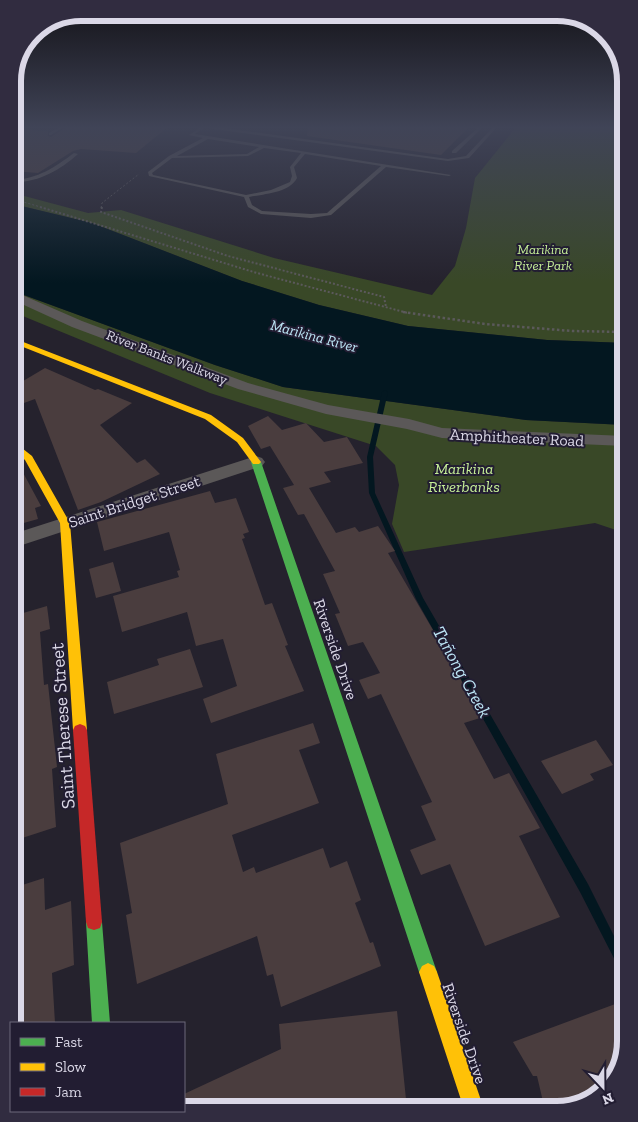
<svg xmlns="http://www.w3.org/2000/svg" width="638" height="1122" viewBox="0 0 638 1122" font-family="'Zilla Slab',serif">
  <rect width="100%" height="100%" fill="#25222d"/>
  <path fill="#394827" d="M517,126H617L625,132V343L547,340L408,326L319,305L242,281L92,223L13,204V193L88,213L121,210L274,258L432,295L455,266L466,228L475,178Z
    M13,291L215,365L283,387L526,420L625,425V533L595,523L404,552L392,524L399,485L395,465L376,446L210,393L13,312Z"/>
  <path fill="#031720" d="M13,204L92,223L242,281L319,305L408,326L547,340L625,343V425L526,420L283,387L215,365L13,291Z"/>
  <g fill="none" stroke-linecap="round" stroke-linejoin="round">
    <path fill="#031720" fill-rule="evenodd" d="M385,390L388,392L373,457L375,493L423,598L588,884L625,958V973L621,972L580,892L416,599L369,493L367,457L382,392Z"/>
  </g>
  <path fill="#4a3d3e" d="M68,126H169L136,153L81,149L73,151L38,173L13,171V129L48,131V136L51,137Z
    M308,126H470L441,155L307,136Z
    M45,368L95,390L98,389L132,403L100,425L137,463L145,459L160,474L101,502L78,510L35,399L13,407V387Z
    M268,416L282,430L306,423L324,442L347,437L363,463L324,472L331,482L309,488L336,533L355,527L359,532L378,526L395,551L388,553L433,630L431,631L455,668L480,718L464,723L494,779L509,773L540,828L519,836L560,917L485,946L450,864L421,875L410,850L436,840L421,806L432,802L381,694L368,699L359,680L380,673L363,642L348,646L335,614L340,613L323,574L335,571L304,514L298,515L283,488L294,485L270,446L261,449L248,426Z
    M20,467L41,506L35,508L38,519L13,526V469Z
    M210,491L215,503L236,498L249,532L243,534L245,538L242,539L265,605L272,603L288,645L285,646L304,691L211,723L203,699L237,686L223,639L196,646L187,612L122,632L113,596L179,577L177,571L180,570L169,532L104,551L97,522Z
    M113,562L121,591L96,598L89,569Z
    M47,606L50,629L40,632L44,685L48,684L57,767L52,769L56,827L13,841V616Z
    M190,649L203,687L114,714L107,682L159,665L157,659Z
    M313,723L320,743L299,750L319,803L232,835L243,872L254,867L256,873L323,848L330,868L347,861L361,900L355,903L370,943L373,942L381,966L281,1007L273,974L267,976L257,936L137,984L126,915L132,913L120,843L228,804L216,754Z
    M596,740L613,765L590,774L594,780L562,794L541,761Z
    M44,878L45,910L71,901L74,965L52,973L55,1023H12L13,888Z
    M626,1000V1041L614,1079L587,1103L557,1110H545L537,1076H533L513,1042Z
    M397,1011L407,1109H184V1094L281,1049L279,1024Z"/>
  <g fill="none" stroke-linecap="round" stroke-linejoin="round">
    <path stroke="#5b595b" stroke-width="1" stroke-dasharray="2 2" stroke-linecap="butt" d="M608,126L625,140
      M13,199L44,208
      M101,208L102,203L139,174"/>
    <path stroke="#5b595b" stroke-width="2" stroke-dasharray="2 2" stroke-linecap="butt" d="M40,207L257,273L408,313
      M102,207L101,212L228,256L384,297L386,307"/>
    <path stroke="#5b595b" stroke-width="2.5" stroke-dasharray="2.5 2.5" stroke-linecap="butt" d="M403,312L485,324L572,331L625,332"/>
    <path fill="#5b5858" fill-rule="evenodd" d="M61,126H65L51,135H49V133Z
      M203,126H207L195,134L451,175L449,176L386,167L331,215L311,218L261,214L248,207L244,197L149,176L148,172L169,156L203,138L189,135ZM208,139L259,147L247,154L177,156ZM264,148L301,153L290,167L292,176L290,182L271,190L246,195L153,175L152,173L172,158L248,156ZM305,154L381,166L327,213L311,214L262,211L252,205L249,197C264,194 289,193 297,178L294,167Z
      M210,126L448,159L466,156L494,126H498L469,158L448,161L213,129L210,128Z
      M480,126H484L456,153H452V151Z
      M74,153L78,154C60,170 38,183 13,182V180C38,179 55,167 74,153Z"/>
    <path fill="#5b5858" fill-rule="evenodd" d="M13,291L82,321L248,383L328,405L409,419L442,428L625,436V446L442,438L407,429L326,414L238,389L72,327L13,300Z
      M256,456L262,458L265,462L262,466L13,548V534Z"/>
    <path fill="#4caf50" fill-rule="evenodd" d="M256,459L261,462L437,972L434,978L428,981L422,978L419,972L251,462Z
      M94,914L100,916L102,922L110,1023H92L86,922L88,916Z"/>
    <path fill="#ffc107" fill-rule="evenodd" d="M13,338L211,415L243,438L261,462L259,464H253L237,442L205,419L13,343Z
      M13,441L32,456L70,523L87,730L85,734L80,736L75,734L73,730L60,523L25,460L13,449Z
      M428,963L434,966L437,972L484,1109H464L419,972L422,966Z"/>
    <path fill="#c62828" fill-rule="evenodd" d="M80,724L85,726L87,730L102,922L100,928L94,930L88,928L86,922L73,730L75,726Z"/>
  </g>
  <linearGradient id="sky" x2="0" y2="1"><stop stop-color="#141319"/><stop offset="0.45" stop-color="#404457"/><stop offset="1" stop-color="#404457" stop-opacity="0"/></linearGradient>
  <rect width="638" height="283" fill="url(#sky)"/>
  <g text-anchor="middle" stroke-width="4" stroke-linejoin="round" paint-order="stroke">
    <g font-size="14" font-style="italic" fill="#c5ee97" stroke="#221d32">
      <text x="543" y="254">Marikina<tspan x="543" dy="16">River Park</tspan></text>
    </g>
    <g font-size="14" fill="#dbd8e7" stroke="#221d32">
      <text transform="translate(167 357) rotate(21)" y="5">River Banks Walkway</text>
    </g>
    <g font-size="15" font-style="italic" fill="#bde6f6" stroke="#221d32">
      <text transform="translate(314 336) rotate(15)" y="5">Marikina River</text>
    </g>
    <g font-size="16" fill="#dbd8e7" stroke="#221d32">
      <text transform="translate(517 437) rotate(3)" y="6">Amphitheater Road</text>
      <text transform="translate(134 501) rotate(-18)" y="6">Saint Bridget Street</text>
      <text transform="translate(336 649) rotate(71)" y="6">Riverside Drive</text>
      <text transform="translate(465 1033) rotate(71)" y="6">Riverside Drive</text>
    </g>
    <g font-size="16" font-style="italic" fill="#c5ee97" stroke="#221d32">
      <text x="464" y="474">Marikina<tspan x="464" dy="18">Riverbanks</tspan></text>
    </g>
    <g font-size="18" font-style="italic" fill="#bde6f6" stroke="#221d32">
      <text transform="translate(462 672) rotate(61)" y="6">Tañong Creek</text>
    </g>
    <g font-size="19" fill="#dbd8e7" stroke="#221d32">
      <text transform="translate(62 726) rotate(-94)" y="7">Saint Therese Street</text>
    </g>
  </g>
  <path d="M0 0H638V1122H0ZM81 21H557A60 60 0 0 1 617 81V1041A60 60 0 0 1 557 1101H81A60 60 0 0 1 21 1041V81A60 60 0 0 1 81 21Z" fill="#312c40" fill-rule="evenodd"/>
  <path fill="none" stroke="#dbd8e7" stroke-width="6" d="M81 21H557A60 60 0 0 1 617 81V1041A60 60 0 0 1 557 1101H81A60 60 0 0 1 21 1041V81A60 60 0 0 1 81 21Z"/>
  <rect x="10" y="1022" width="175" height="90" fill="#221d32" stroke="#6c687a"/>
  <rect x="20" y="1038" width="25" height="8" fill="#4caf50" stroke="#6c687a"/>
  <text x="55" y="1047" font-size="15" fill="#dbd8e7">Fast</text>
  <rect x="20" y="1063" width="25" height="8" fill="#ffc107" stroke="#6c687a"/>
  <text x="55" y="1072" font-size="15" fill="#dbd8e7">Slow</text>
  <rect x="20" y="1088" width="25" height="8" fill="#c62828" stroke="#6c687a"/>
  <text x="55" y="1097" font-size="15" fill="#dbd8e7">Jam</text>
  <g transform="translate(603 1087) rotate(158)" stroke="#221d32" stroke-width="4" paint-order="stroke">
  <path d="M0-4L9 19L0 12L-9 19Z" fill="#dbd8e7"/>
  <text y="-8" font-size="14" font-weight="bold" text-anchor="middle" fill="#dbd8e7">N</text>
  </g>
</svg>
